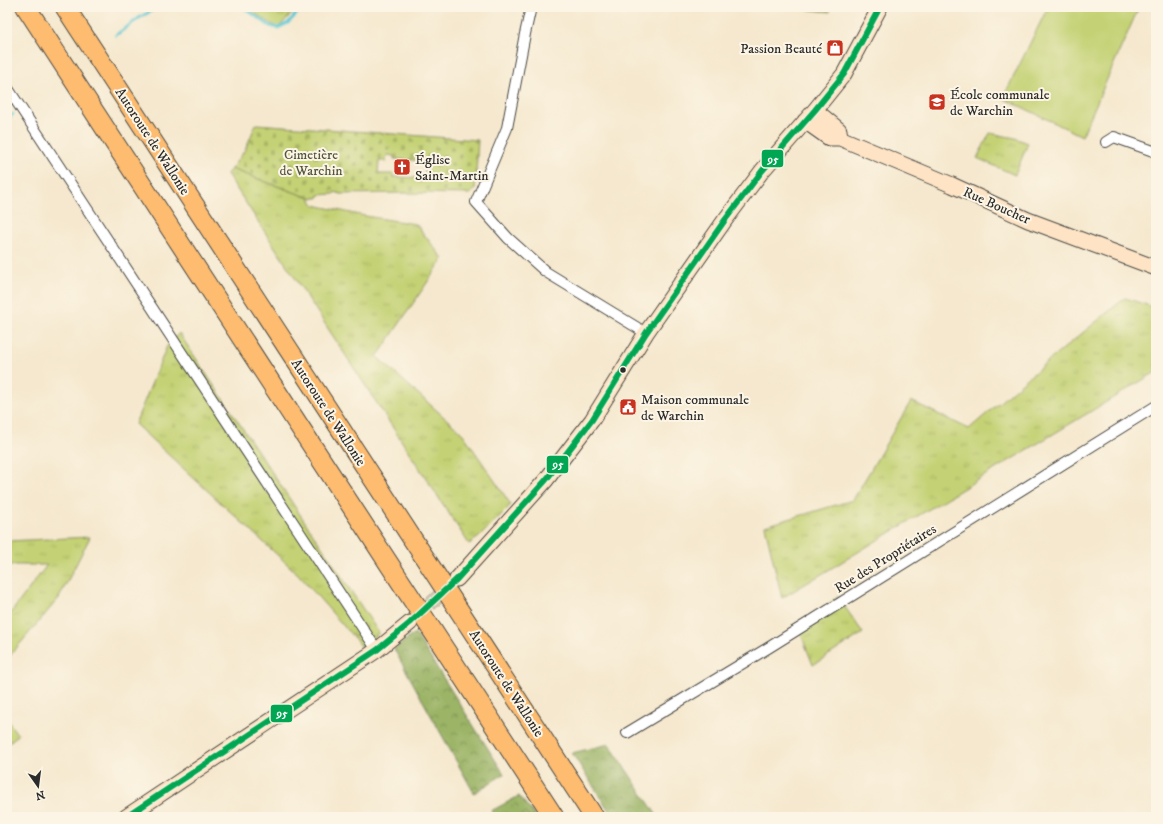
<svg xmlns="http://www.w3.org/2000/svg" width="1163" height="824" viewBox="0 0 1163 824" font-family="'IM FELL DW Pica',serif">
  <defs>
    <pattern id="grass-tufts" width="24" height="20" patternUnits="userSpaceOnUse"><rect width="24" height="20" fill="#c4d274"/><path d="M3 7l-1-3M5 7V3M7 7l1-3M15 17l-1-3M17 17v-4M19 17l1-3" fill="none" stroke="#a9b465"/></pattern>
    <pattern id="forest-crowns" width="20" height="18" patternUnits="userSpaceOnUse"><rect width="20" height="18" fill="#9bb466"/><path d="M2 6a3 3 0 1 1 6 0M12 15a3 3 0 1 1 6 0" fill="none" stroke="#7f9354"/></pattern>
    <pattern id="cemetery-stones" width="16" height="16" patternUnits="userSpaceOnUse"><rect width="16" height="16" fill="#c4d274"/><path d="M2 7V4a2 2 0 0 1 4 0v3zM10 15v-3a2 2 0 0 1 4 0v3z" fill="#a9b465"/></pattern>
  </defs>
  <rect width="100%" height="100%" fill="#fcf5e5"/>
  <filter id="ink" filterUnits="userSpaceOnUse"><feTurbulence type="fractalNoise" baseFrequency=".025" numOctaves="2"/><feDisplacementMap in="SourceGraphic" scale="8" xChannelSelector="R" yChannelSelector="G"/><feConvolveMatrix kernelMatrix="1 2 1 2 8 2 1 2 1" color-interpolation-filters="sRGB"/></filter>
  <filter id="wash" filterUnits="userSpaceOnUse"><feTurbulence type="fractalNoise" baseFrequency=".012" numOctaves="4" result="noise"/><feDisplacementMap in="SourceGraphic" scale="16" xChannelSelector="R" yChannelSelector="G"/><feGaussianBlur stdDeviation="0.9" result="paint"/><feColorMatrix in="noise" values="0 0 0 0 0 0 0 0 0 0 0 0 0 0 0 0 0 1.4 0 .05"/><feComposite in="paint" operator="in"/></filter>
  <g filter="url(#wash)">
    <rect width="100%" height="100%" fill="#f5e8ce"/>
    <path fill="url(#grass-tufts)" stroke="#787e50" d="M244,7H298L278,28Z
      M786,7H831L830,12Z
      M990,133L1015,138L1028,143L1015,175L977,158Z
      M231,169L310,198L314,205L365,216L416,224L443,259L377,357L463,434L511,505L479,537L469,544L227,174Z
      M1125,298L1156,308V372L782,598L765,526L853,500L911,401L969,429L1023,382Z
      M179,333L379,633L363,648L298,574L135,424L167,346Z
      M90,537L59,598L7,659V618L47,565H7V541Z
      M838,597L863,633L813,665L799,629Z
      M7,720L18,735L7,744Z"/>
    <path fill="url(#forest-crowns)" stroke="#637048" d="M415,633L504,774L474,793L394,649Z
      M609,744L658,817H613L572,753Z
      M519,796L536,817H495L491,811Z"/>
    <path fill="url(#cemetery-stones)" stroke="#787e50" fill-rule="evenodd" d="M256,124L478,140L475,190L469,194L407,193L341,194L335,192L334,194L319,195L318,198H310L231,169L245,150ZM387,155L394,156V159L426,161L425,178L393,177V174H378L379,161H386Z"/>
    <path fill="#c4d274" stroke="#787e50" d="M1048,7H1139L1082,136L1003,98Z"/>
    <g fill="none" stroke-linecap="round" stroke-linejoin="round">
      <path stroke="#5bc7d4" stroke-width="3" d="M243,7L270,26L278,28L288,23L303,7
        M116,35L142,16L159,7
        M7,119L13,114"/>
    </g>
  </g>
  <g filter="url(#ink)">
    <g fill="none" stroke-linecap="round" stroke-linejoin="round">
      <path stroke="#cdc2ad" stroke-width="15" stroke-dasharray="15 8" stroke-linecap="butt" d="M413,620L453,583"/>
      <g stroke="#494743" stroke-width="12">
        <path id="street" d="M531,7L525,34L507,128L476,202L508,238L546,272L646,333
          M7,87L377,650
          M1106,142L1114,137L1156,152
          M627,733L768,648L1156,406"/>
      </g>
      <g stroke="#494743" stroke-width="17">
        <path id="secondary" d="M815,110L839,130L840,138
          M805,121L829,138H840L952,185L1028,220L1156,268
          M457,579L546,480L592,420L646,333L725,220L762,171L815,110L844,74L880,7
          M126,817L377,650L410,623"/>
      </g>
      <g stroke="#494743" stroke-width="21">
        <path id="highway" d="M26,7L554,817
          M65,7L594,817"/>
      </g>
      <use href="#street" stroke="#fff" stroke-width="10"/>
      <use href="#secondary" stroke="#fee4c5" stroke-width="15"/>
      <use href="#highway" stroke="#fdbc6f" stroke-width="19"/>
      <g stroke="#fcf5e5" stroke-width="9">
        <path id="bus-1" d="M126,817L377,650L410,623L457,579L546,480L592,420L646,333L725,220L762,171L815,110L844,74L880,7"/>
      </g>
      <use href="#bus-1" stroke="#00a651" stroke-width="6"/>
    </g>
  </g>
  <defs>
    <g id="shop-square" transform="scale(0.9)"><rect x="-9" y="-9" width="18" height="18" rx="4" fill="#c8321e" stroke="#fcf5e5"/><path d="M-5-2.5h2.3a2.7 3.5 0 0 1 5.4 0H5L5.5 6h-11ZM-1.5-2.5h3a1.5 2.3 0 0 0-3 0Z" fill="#fff"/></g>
    <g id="school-square" transform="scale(0.9)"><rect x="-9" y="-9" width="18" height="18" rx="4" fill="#c8321e" stroke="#fcf5e5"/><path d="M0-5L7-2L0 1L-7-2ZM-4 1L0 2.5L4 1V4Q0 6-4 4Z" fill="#fff"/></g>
    <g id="church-square" transform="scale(0.9)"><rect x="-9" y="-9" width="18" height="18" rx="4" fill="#c8321e" stroke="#fcf5e5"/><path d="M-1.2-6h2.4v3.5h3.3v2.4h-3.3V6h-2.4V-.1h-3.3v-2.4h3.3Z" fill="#fff"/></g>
    <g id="civic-square" transform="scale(0.9)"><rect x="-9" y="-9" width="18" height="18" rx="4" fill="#c8321e" stroke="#fcf5e5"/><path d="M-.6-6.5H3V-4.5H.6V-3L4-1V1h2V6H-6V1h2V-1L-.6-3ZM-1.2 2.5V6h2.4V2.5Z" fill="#fff"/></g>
  </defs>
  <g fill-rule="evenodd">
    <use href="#shop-square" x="835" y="48"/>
    <use href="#school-square" x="937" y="102"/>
    <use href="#church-square" x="402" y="167"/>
    <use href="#civic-square" x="628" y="407"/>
  </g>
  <circle fill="#2b2b2b" stroke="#fcf5e5" stroke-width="1.5" cx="623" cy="370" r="3.5"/>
  <g text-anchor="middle" stroke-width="4" stroke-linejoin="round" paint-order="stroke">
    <g font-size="14" fill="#2b2b2b" stroke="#fcf5e5" text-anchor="start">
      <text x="822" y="53" text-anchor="end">Passion Beauté</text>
      <text x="950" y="99">École communale<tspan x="950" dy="16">de Warchin</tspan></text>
      <text x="415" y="164">Église<tspan x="415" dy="16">Saint-Martin</tspan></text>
      <text x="641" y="404">Maison communale<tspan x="641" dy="16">de Warchin</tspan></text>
    </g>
    <g font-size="14" fill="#2b2b2b" stroke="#fcf5e5">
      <text transform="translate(153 141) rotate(57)" y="5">Autoroute de Wallonie</text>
      <text transform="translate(997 205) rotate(24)" y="5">Rue Boucher</text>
      <text transform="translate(329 412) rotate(57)" y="5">Autoroute de Wallonie</text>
      <text transform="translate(885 558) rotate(-32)" y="5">Rue des Propriétaires</text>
      <text transform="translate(507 683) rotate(57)" y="5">Autoroute de Wallonie</text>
    </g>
    <g font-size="14" fill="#51553d" stroke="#fcf5e5">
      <text x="311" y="159">Cimetière<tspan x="311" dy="16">de Warchin</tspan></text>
    </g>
  </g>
  <g stroke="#fcf5e5" stroke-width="1.5">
    <rect x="761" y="149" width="23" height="19" rx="4" fill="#00a651"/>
    <rect x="546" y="455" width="23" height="19" rx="4" fill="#00a651"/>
    <rect x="270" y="704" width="23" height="19" rx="4" fill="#00a651"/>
  </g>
  <g font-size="11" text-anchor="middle" font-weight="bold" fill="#fff">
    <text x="773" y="163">95</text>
    <text x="558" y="468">95</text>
    <text x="282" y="717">95</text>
  </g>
  <rect width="1163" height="824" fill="none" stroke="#fcf5e5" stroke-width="24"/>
  <g transform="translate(38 786) rotate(166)" stroke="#fcf5e5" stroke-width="3" paint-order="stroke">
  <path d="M0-3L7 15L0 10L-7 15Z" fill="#2b2b2b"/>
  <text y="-6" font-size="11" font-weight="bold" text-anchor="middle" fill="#2b2b2b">N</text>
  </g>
</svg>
